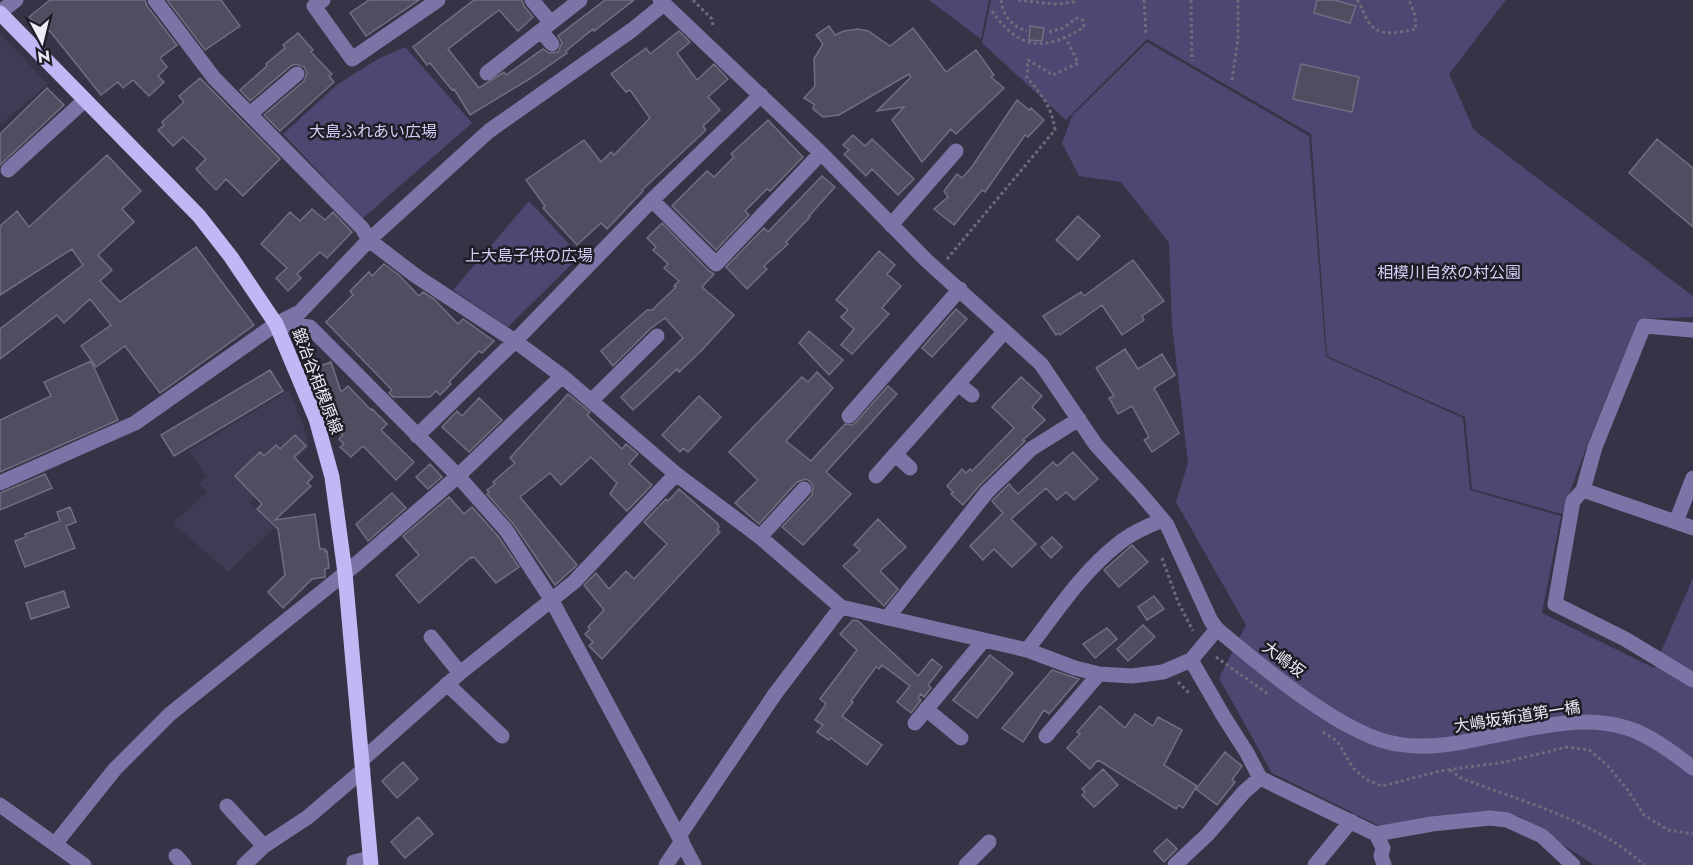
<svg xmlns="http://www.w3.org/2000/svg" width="1693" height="865" viewBox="0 0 1693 865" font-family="Jost,'Noto Sans JP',sans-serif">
  <rect width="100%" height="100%" fill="#363346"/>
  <path fill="#3f3b54" d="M0,33L48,84L0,125Z
    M289,390L304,428L309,447L250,503L274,528L228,572L173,523L207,492L198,484L206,476L189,451Z"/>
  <path fill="#4e4771" d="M929,0H989L981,39Z
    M991,0H1506L1449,74L1474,130L1693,296V317L1639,319L1589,440L1562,514L1472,489L1465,417L1327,356L1311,134L1147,39L1066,120L982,43Z
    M1147,42L1309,136L1326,357L1463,418L1470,490L1561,516L1542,613L1654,668L1693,578V865H1594L1519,816L1394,833L1272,773L1219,678L1246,625L1176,502L1188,463L1172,325L1169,243L1121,182L1079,176L1062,143L1072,116Z
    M405,47L472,123L363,218L283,134L338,84L378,59Z
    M529,201L580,256L508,327L453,290Z"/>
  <path fill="#4f4d60" stroke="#706e83" stroke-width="1.5" d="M50,0H145L147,6L177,45L160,58L167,67L158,76L164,82L149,96L133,80L123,88L118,82L101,95L49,30L44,34L29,17Z
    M167,0H221L240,26L205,50Z
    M369,0H419L366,36L350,13Z
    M474,0H522L524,6L533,17L518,31L499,10L448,49L479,88L504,72L506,75L543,49L549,53L558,52L562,43L558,36L605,0H634L594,31L593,29L566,51L567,53L531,78L470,115L454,89L452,90L430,63L427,65L413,47Z
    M1317,0H1334L1356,6L1350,23L1314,13Z
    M829,26L835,35L844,31L858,29L868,31L890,46L913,28L946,72L976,50L994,75L991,77L1004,88L956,134L951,129L922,162L892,120L904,107L877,111L911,77L909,74L839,115L823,117L813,109L814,104L804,98L815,86L814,59L823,44L816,35Z
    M1030,26L1044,28L1042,41L1029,40Z
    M679,31L690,42L677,53L697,80L714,64L728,79L708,97L720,110L703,126L706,130L642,190L643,191L607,229L601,223L577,245L543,208L545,206L526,180L584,140L601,162L611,152L614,155L650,118L630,90L626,92L611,74L646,48L650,54Z
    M298,33L313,50L311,52L332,74L329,76L334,82L280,131L264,115L304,81L307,73L304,67L296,64L291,66L250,101L240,90L267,66L266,64L285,48L283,45Z
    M1301,64L1359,77L1352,112L1293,99Z
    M200,78L280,159L243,196L226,179L216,190L196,169L206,159L183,137L173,146L158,130L164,125L162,122L184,102L179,96Z
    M47,88L64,105L0,165V134Z
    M1017,100L1029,110L1031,108L1044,120L1028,137L1025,135L985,192L982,190L954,225L934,209L948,197L944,191L957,174L962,178L971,168Z
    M768,120L803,157L770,191L767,189L745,211L749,215L716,250L672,206L707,171L714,177L734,157L731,154Z
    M853,135L865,146L872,139L914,179L898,195L872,169L866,176L844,154L849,150L843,145Z
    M1657,139L1693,168V227L1629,173Z
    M107,155L141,191L122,209L134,222L98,255L112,270L100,281L120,302L196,247L254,325L160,393L125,346L96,367L81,346L111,325L90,299L64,323L57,315L0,359V329L83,265L72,249L0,295V226L17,211L29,227Z
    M822,176L835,187L809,216L810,217L786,242L788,244L764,266L767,269L747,289L726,267L764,228L768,232Z
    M312,209L325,220L333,212L352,232L327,258L320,252L297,274L301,278L288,291L276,278L287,268L261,244L290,212L300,221Z
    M1078,216L1100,236L1078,260L1056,240Z
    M662,223L709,271L714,274L702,287L734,315L702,350L679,372L677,369L633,410L621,397L683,338L665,318L650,329L613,366L601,351L647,310H652L676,287L674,286L679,281L664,268L668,264L653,250L656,247L647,238Z
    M879,251L895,265L887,274L901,286L882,308L889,314L852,354L841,345L854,329L841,317L848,310L836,300Z
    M1133,260L1164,301L1142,316L1144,320L1122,335L1102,305L1060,335L1059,333L1056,335L1043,316L1081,292L1084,296Z
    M384,264L399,275L419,296L423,292L434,299L458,324L463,319L494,341L482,353L479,351L449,382L451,384L440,395L436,391L430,397H393L389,393L392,390L326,322L353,295L350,291L369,272L372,276Z
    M956,309L967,319L932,357L922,348Z
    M809,331L843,360L829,375L799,343Z
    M1125,349L1138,369L1162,354L1175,375L1154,388L1179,433L1152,452L1144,440L1149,437L1132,406L1118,414L1109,398L1114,396L1096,368Z
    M91,361L118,420L0,472V420L51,396L44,382Z
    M331,362L341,392L348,386L371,410L372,409L387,424L381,430L414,462L396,480L363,446L351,457L340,447L344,444L339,439L343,435L339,432L346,426L326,405L312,369Z
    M270,370L283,391L174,456L161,435Z
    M817,372L833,388L786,441L811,461L845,424L852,425L856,422L888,386L897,394L826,472L851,494L803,545L782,527L812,495L813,487L811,482L806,479L797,482L759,524L735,503L758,480L729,452L802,377L808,382Z
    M1021,377L1042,396L1032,407L1045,420L1023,440L1025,441L980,485L963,505L951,494L953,492L947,486L962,469L966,473L970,469L972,471L1014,428L992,407Z
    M568,394L590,412L587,415L622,449L626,444L638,454L629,464L652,485L627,511L610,494L617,483L591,457L561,485L550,473L520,497L577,565L555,585L514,525L487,494L489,492L487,490L495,484L493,482L515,463L510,458Z
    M699,396L721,417L688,452L683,448L680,452L662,435Z
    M479,398L502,420L469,452L442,427L457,411L462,416Z
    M295,435L306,446L294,457L313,477L307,483L311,486L275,520L315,514L320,549H325V552L327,551L329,568L325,569V577L312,579L283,608L268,592L285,575L278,529L257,509L262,504L235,476L260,452L264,456L276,445L280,449Z
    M1073,452L1098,479L1074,500L1066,492L1057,500L1046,488L1011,519L1036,544L1012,567L994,549L983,560L970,546L1003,513L992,501L1009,484L1018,494L1053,462L1057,466Z
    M430,464L442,477L428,489L416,477Z
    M45,474L52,488L0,510V493Z
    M679,489L718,524L719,527L717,530L720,532L602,659L589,646L593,642L585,634L590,629L588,627L604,610L584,585L596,573L609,589L626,571L634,579L667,544L644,522L666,499L668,501Z
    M392,493L406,508L368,541L356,524Z
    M449,497L464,514L472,507L498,536L519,567L496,583L474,557L472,558L471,557L419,603L396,575L419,555L403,536Z
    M70,507L76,522L66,526L75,548L25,567L15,541L26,537L25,534L60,521L57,512Z
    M878,519L906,547L880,571L898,589L884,606L843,566L860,550L854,545Z
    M1052,537L1062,547L1051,558L1041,547Z
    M1132,545L1148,562L1119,587L1104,570Z
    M64,591L69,607L31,619L26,603Z
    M1154,596L1164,609L1147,620L1138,607Z
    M853,620L858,621L918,676L932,659L942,667L928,685L931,688L924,697L921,694L918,698L921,700L911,713L897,702L910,686L882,665L879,669L876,667L851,701L853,702L842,716L882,745L867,765L831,738L829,740L817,732L823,725L815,720L826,704L820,699L857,650L840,634Z
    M1143,625L1155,637L1128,661L1117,649Z
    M1107,628L1117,639L1095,658L1083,644Z
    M990,655L1013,673L977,718L953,700Z
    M1052,670L1079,679L1049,714L1044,710L1023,742L1002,728Z
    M1100,706L1125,728L1135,714L1153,726L1158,717L1182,730L1164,765L1197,786L1183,808L1179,805L1176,809L1098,760L1090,769L1067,748L1080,734L1077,732Z
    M1225,752L1242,766L1232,780L1235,782L1217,805L1196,789Z
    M403,762L418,779L397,798L382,781Z
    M1103,769L1118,785L1094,807L1082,795L1085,792L1082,789Z
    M418,817L433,834L405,858L391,842Z
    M1167,839L1177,849L1164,862L1154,851Z"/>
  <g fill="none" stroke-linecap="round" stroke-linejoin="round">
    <path stroke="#6d6b7c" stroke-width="3" stroke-dasharray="3 3" stroke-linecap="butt" d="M693,0L712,19L713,26
      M1001,0C1002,15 1013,27 1027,31
      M1018,0L1054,4L1075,2L1076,0
      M1144,0L1146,35
      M1191,0L1192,61
      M1357,0C1362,7 1364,14 1368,21C1379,39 1399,32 1416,29L1415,15L1409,0
      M992,11C1019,50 1045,52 1084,27L1083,20L1077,18L1063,28L1046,33
      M1232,80L1238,40V0
      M947,259L1055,130C1052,108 1042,94 1027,78L1028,60L1053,75L1078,63L1066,38
      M1162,558L1178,602L1193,631
      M1216,657L1268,694
      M1178,682L1190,694
      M1323,732L1337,741L1354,769L1367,780L1382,786L1440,771L1505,762L1567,747L1589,750L1607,765L1627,789L1644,815L1668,830L1693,834
      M1450,770L1461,778C1520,801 1597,821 1644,865"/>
    <path stroke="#7c74a6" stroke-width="15" d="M155,0L214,78L362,228L369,240L416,276L515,341L562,376L676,474L760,537L841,607L1027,650L1075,668L1099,674L1132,676L1163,672L1191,660L1217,629
      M323,0L314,6L352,59L438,0
      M532,0L551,23
      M660,0L821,153L926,260L1041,364L1096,445L1141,494L1167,525L1211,621L1217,629C1259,664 1343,736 1397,744C1424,749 1451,745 1478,739C1526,730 1579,713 1627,728C1650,735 1674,753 1693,768
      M0,12L16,0
      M541,31L552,44
      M487,73L580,0
      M250,114L297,74
      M8,170L85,100
      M652,200L716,264L821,153
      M891,225L956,151
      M278,324L310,327L458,476L506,530L551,599L694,865
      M1693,330L1644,326L1595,447L1583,490L1573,501L1555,604L1625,639L1693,680
      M958,384L972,395
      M591,401L657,336
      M849,416L960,289
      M417,436L515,341L652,200L761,95
      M895,454L910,468
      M876,476L1005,331
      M0,483L135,423L276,324L300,312L369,240L489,131L632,30L664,4
      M1583,490L1693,528
      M1676,522L1693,478
      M760,537L804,489
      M887,618L987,492L1031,449L1079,419
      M431,637L460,673
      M1027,650C1055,614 1082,572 1118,544C1131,533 1147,526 1163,520
      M1191,660L1224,717L1247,753L1260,778L1376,834L1432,824L1490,818L1507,820L1542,836L1573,865
      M447,684L502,736
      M926,709L961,738
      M915,723L984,640
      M1046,736L1099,674
      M362,760L460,673L574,582L676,474
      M0,805L84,865
      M227,806L264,846
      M1376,834L1383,848L1381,856L1384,865
      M679,836L775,694L841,607
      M55,844L115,769L170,714L354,566L458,476L562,376
      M176,856L184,865
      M244,865L264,846L308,817L363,770
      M354,865V862L370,858
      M666,865L682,841
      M966,865L989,842
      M1175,865L1207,835L1244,792L1260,778
      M1315,865L1351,821"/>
    <path stroke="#c0b7f4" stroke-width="15" d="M0,13L199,216L231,257L276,324L316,419L332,477L345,573L371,865"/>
  </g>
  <g text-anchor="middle" stroke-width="5" stroke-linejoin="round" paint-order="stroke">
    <g font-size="16" fill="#d2cdf5" stroke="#1e1c25">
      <text x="373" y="137">大島ふれあい広場</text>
      <text x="529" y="261">上大島子供の広場</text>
      <text x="1449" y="278">相模川自然の村公園</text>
    </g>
    <g font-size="16" fill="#ecebf7" stroke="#1e1c25">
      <text transform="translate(318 381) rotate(69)" y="6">鍛冶谷相模原線</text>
      <text transform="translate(1284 659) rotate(37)" y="6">大嶋坂</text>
      <text transform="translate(1517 716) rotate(-9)" y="6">大嶋坂新道第一橋</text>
    </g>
  </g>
  <g transform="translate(42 42) rotate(173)" stroke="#1e1c25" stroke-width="4.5" paint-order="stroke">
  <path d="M0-4.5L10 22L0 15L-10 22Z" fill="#ecebf7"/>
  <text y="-9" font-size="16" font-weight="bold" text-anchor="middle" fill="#ecebf7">N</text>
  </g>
</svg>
